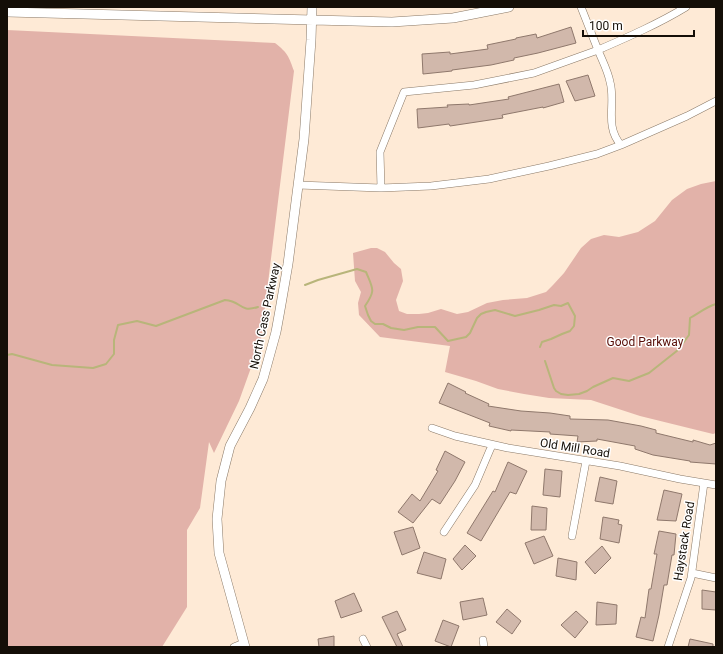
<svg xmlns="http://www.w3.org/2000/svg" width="723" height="654" viewBox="0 0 723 654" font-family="Roboto,sans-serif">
  <rect width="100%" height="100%" fill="#feead6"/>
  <path fill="#e2b2a9" d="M7,30L275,43C288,53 289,57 294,71L261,340L239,401L214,453L209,442L200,508L187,530V607L162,647H7Z
    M716,181V433L713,434L640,416L591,400L549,398L524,394L498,389L476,381L445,372L450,346L380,337L359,315L358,303L361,292L355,281L353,253L371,248H377L385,252L394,263L401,269L403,281L396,300L399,311L407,314H419L428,313L441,309L457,314L468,312L487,303L503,300L527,298L546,292L553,285L564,273L581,248L591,239L604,235L619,237L638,232L655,221L672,200L687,189L701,184Z"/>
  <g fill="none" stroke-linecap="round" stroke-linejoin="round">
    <path stroke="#b8b57a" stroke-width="2" d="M305,285L318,280L357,269L366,272C373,289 376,290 365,306L368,315L371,321L375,324H383L391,328L404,330L418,327H435L448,341L466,337L470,333L477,318L481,314L486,312L495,310L515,316L539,310L554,305L561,306L568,303L575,316L574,326L570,331L562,334L551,339L542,342L540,347
      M7,355L12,354L52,365L93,368L106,364L114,354V340L118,325L137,321L156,326L225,300C242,301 239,313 258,307
      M545,361L554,388L556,391L561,394L568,395L579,394L587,391L593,387L613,378L629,381L649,373L678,350L689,335L690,318C699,313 706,307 716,304"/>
  </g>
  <path fill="#d1b8ab" stroke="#8f786c" d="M571,27L576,43L538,53L514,58V60L491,65L452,70V71L423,74L422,54L450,52V54L488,49L487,45L516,39V38L536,34L537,38Z
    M588,75L595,96L575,101L566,81Z
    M559,84L564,102L543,108V107L502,115L503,118L450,126L449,124L418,128L417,109L448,107L447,105L469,104V105L509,99L508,97Z
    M448,383L466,392L465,393L489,404L488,406L521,411L550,413L570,416V419L608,420L641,426L656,430V433L693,442V440L710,445L716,443V464L690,462V461L653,455L635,449V446L597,439V441L577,442L578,436L550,434V432L511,430V431L489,426L490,423L439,403Z
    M445,451L465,462L455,481L440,504L432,499L413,523L398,512L412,494L420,501L438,471L436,470Z
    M508,462L527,471L516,494L510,492L481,541L467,533L493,491L495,492Z
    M545,469L562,471L560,497L543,495Z
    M600,477L617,481L613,504L595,501Z
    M664,490L682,494L676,521L657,520Z
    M532,506L547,508L546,530H531Z
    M603,517L619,520L618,524L622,525L619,543L600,539Z
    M413,527L420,548L402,555L394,532Z
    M659,531L676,534L674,555H672L667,585H664L659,615L653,641L636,637L641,617L645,618L649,589H651L657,554H654Z
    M544,536L553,556L534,564L525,543Z
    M465,545L476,556L462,570L453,559Z
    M602,546L611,558L595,574L585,562Z
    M424,552L446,559L441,579L417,573Z
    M558,558L577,562L576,580L556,576Z
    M702,590L716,592V610L702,609Z
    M354,593L362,611L341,618L335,601Z
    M483,598L487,615L463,620L460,602Z
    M597,602L617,605L616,624L596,625Z
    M507,609L521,621L512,634L496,622Z
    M397,611L406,630L397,634L403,647H397L382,617Z
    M576,611L588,622L575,638L561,625Z
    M443,620L459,626L451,647L435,641Z
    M334,636V647H319L318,639Z
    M690,639L713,644V647H688Z"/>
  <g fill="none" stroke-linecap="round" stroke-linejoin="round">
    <g stroke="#8a7967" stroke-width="8">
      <path id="street" d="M581,7L598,50C628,37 658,24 686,7
        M298,185L381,188L431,186L489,179L549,166L597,154L621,145
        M381,188L380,152L404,92L474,85L534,73L598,50C602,60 608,71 610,82C616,103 604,126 621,145L687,116L716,101
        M432,428L455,436L508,448L620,466L680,479L716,485
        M444,532L475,485L492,445
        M572,536L586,461
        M692,573L716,578
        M363,639L367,647
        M483,640L484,647
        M234,647L244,643
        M668,647L691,578L704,483"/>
    </g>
    <g stroke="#8a7967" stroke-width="10">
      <path id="secondary" d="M7,12L392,22L453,18L509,7
        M245,647L219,553L217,519L221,481L230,446L250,408L263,379L276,332L280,310L288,264L304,139L311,40L312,7"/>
    </g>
    <use href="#street" stroke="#fff" stroke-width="7"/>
    <use href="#secondary" stroke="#fff" stroke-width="9"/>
  </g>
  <g text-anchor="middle" stroke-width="3" stroke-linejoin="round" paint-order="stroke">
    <g font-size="12" fill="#140e07" stroke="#fff">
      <text transform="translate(265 316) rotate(-78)" y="4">North Cass Parkway</text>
      <text transform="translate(575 448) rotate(9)" y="4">Old Mill Road</text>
      <text transform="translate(684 541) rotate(-81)" y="4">Haystack Road</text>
    </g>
    <g font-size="12" fill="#580d07" stroke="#fff">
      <text x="645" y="346">Good Parkway</text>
    </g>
  </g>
  <rect width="723" height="654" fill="none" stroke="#140e07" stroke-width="16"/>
  <path d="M583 30v6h111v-6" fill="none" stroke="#140e07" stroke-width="2"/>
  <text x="589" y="30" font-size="12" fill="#140e07" stroke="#ffffff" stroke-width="3" paint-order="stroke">100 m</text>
</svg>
